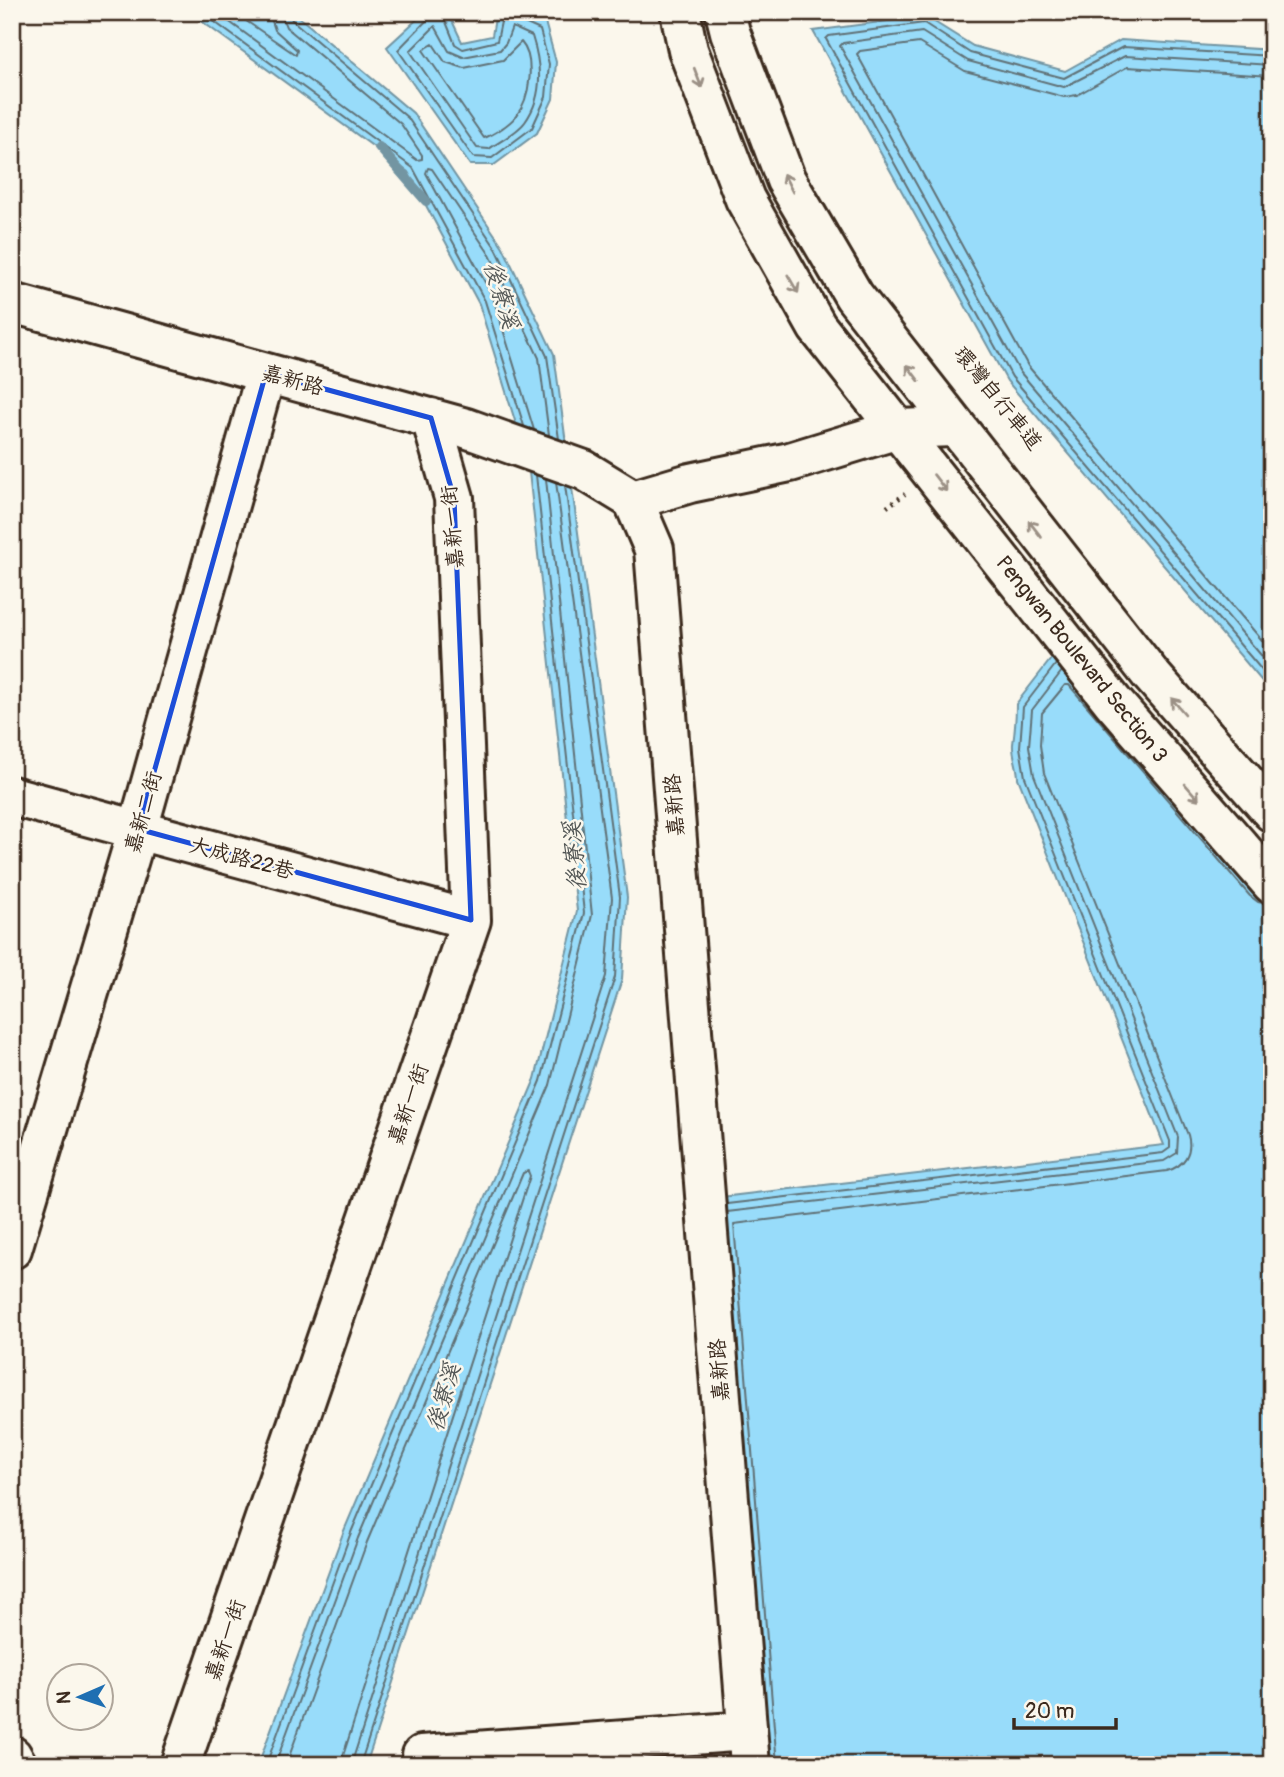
<svg xmlns="http://www.w3.org/2000/svg" width="1284" height="1777" viewBox="0 0 1284 1777" font-family="Pangolin,'LXGW WenKai TC',sans-serif">
  <rect width="100%" height="100%" fill="#fbf7ec"/>
  <filter id="ink" filterUnits="userSpaceOnUse"><feTurbulence type="fractalNoise" baseFrequency=".0143" numOctaves="2"/><feDisplacementMap in="SourceGraphic" scale="14" xChannelSelector="R" yChannelSelector="G"/><feConvolveMatrix kernelMatrix="1 2 1 2 8 2 1 2 1" color-interpolation-filters="sRGB"/></filter>
  <g filter="url(#ink)">
    <path fill="#98dcfa" stroke="#7395a2" stroke-width="2" d="M189,12H293L413,113L503,247L554,354L627,897L622,979L366,1765H258L343,1533L535,1079L577,911L528,463L479,304L408,172Z
      M425,12H448L462,42L492,36L496,12H515L545,22L556,62L553,99L537,133L494,165H470L387,47Z
      M925,16L973,46L1065,71L1121,40L1272,50V693L1007,381L813,31Z
      M1065,641L1272,881V1765H751L705,1199L1164,1145L1018,778C1018,767 1012,754 1013,744C1015,730 1016,718 1016,704Z"/>
    <g fill="none" stroke-linecap="round" stroke-linejoin="round">
      <path stroke="#607176" stroke-width="2" d="M201,12L413,168L485,301L524,426
        M216,12L417,160L422,159V155L401,124L286,27L280,12
        M233,12L296,55L297,50L275,30L269,12
        M289,12L292,20L408,118L497,250L547,356L559,439
        M430,12L428,19L398,50L473,157L492,158L532,128L546,97L549,64L540,30L520,21L517,12
        M442,12L455,44L463,49L497,41L503,12
        M435,26L449,51L463,57L500,50L506,43L512,27L532,36C541,64 544,96 525,122C517,133 500,141 489,149L477,148L410,51Z
        M521,42C536,59 530,99 516,116C510,124 493,135 484,138L423,50L433,44L445,62L464,68L503,60Z
        M1272,56L1123,47L1064,78L970,53L924,23L829,36L826,39L1012,377L1272,682
        M1272,65L1125,56L1064,87L968,61L922,32L843,43L840,46L1020,372L1272,668
        M1272,76L1127,67L1077,95L1064,97L965,71L919,43L860,51L857,54L1028,366L1272,652
        M534,430L493,297L426,173L428,168L432,169L490,255L539,358L549,435
        M727,1204L1163,1153L1170,1148V1141L1025,777L1020,747L1023,707L1056,664
        M727,1212L1164,1161L1177,1153L1178,1137L1034,775L1029,746L1032,710L1062,671
        M266,1765L350,1535L541,1081L584,913L536,475
        M275,1765L358,1538L550,1085L592,915L546,479
        M286,1765L367,1542L523,1173L528,1171L530,1176L340,1765
        M351,1765L606,976L612,898L556,482
        M360,1765L615,977L620,897L565,485
        M777,1765L734,1224L1167,1171C1184,1166 1193,1153 1188,1135L1044,773L1040,745L1042,713L1065,685H1069L1250,896L1258,902L1272,905"/>
      <path stroke="#7395a2" stroke-width="10" d="M379,147L426,201"/>
      <g stroke="#3b2a1e" stroke-width="44">
        <path id="street" d="M12,303L466,428L584,470L633,500L654,549L750,1765
          M633,500L690,483L790,462L898,429L954,427
          M12,796L471,920
          M12,1249L138,829L266,373
          M12,1756L17,1765
          M180,1765L471,920L454,498L431,418
          M422,1765V1755L747,1731"/>
      </g>
      <g stroke="#3b2a1e" stroke-width="44">
        <path id="secondary" d="M680,12L688,50L745,199L817,327L1113,702L1272,884
          M725,12L730,32L786,180L854,296L1151,675L1272,812"/>
      </g>
      <path stroke="#3b2a1e" stroke-width="4.5" stroke-dasharray="2 5" stroke-linecap="butt" d="M887,507L905,494"/>
      <use href="#street" stroke="#fbf7ec" stroke-width="38"/>
      <use href="#secondary" stroke="#fbf7ec" stroke-width="38"/>
    </g>
    <defs><path id="oneway-shaft" d="M-6 0H5M1.5-3L5.5 0L1.5 3" fill="none" stroke-width="1.6" stroke-linecap="round" stroke-linejoin="round" transform="scale(1.75)"/></defs>
    <g stroke="#9b9085">
      <use href="#oneway-shaft" transform="translate(698 78) rotate(69)"/>
      <use href="#oneway-shaft" transform="translate(788 183) rotate(-117)"/>
      <use href="#oneway-shaft" transform="translate(793 284) rotate(60)"/>
      <use href="#oneway-shaft" transform="translate(913 373) rotate(-127)"/>
      <use href="#oneway-shaft" transform="translate(940 483) rotate(52)"/>
      <use href="#oneway-shaft" transform="translate(1035 529) rotate(-128)"/>
      <use href="#oneway-shaft" transform="translate(1178 706) rotate(-131)"/>
      <use href="#oneway-shaft" transform="translate(1192 792) rotate(49)"/>
    </g>
  </g>
  <path fill="none" stroke="#1d4ed8" stroke-width="5" stroke-linejoin="round" d="M266,373L431,418L454,498L471,920L138,829Z"/>
  <g text-anchor="middle" stroke-width="5" stroke-linejoin="round" paint-order="stroke">
    <g font-size="21" fill="#3b2a1e" stroke="#fbf7ec">
      <text transform="translate(293 380) rotate(15)" y="7">嘉新路</text>
      <text transform="translate(998 398) rotate(51)" y="7">環灣自行車道</text>
      <text transform="translate(452 527) rotate(-95)" y="7">嘉新一街</text>
      <text transform="translate(1082 659) rotate(51)" y="7">Pengwan Boulevard Section 3</text>
      <text transform="translate(674 805) rotate(-94)" y="7">嘉新路</text>
      <text transform="translate(143 812) rotate(-74)" y="7">嘉新二街</text>
      <text transform="translate(242 858) rotate(15)" y="7">大成路22巷</text>
      <text transform="translate(408 1104) rotate(-71)" y="7">嘉新一街</text>
      <text transform="translate(719 1370) rotate(-94)" y="7">嘉新路</text>
      <text transform="translate(225 1640) rotate(-71)" y="7">嘉新一街</text>
    </g>
    <g font-size="23" font-style="italic" fill="#525655" stroke="#fbf7ec">
      <text transform="translate(502 295) rotate(73)" y="8">後寮溪</text>
      <text transform="translate(574 856) rotate(-95)" y="8">後寮溪</text>
      <text transform="translate(443 1397) rotate(-74)" y="8">後寮溪</text>
    </g>
  </g>
  <rect width="1284" height="1777" fill="none" stroke="#fbf7ec" stroke-width="42"/>
  <rect x="21" y="21" width="1242" height="1735" fill="none" stroke="#3b2a1e" stroke-width="2.5" filter="url(#ink)"/>
  <g transform="translate(80 1697) rotate(268)"><circle r="33" fill="#fbf7ec" stroke="#aea59a" stroke-width="2"/>
  <path d="M0-5L12 26L0 18L-12 26Z" fill="#1f6fb2"/>
  <text y="-10" font-size="19" font-weight="bold" text-anchor="middle" fill="#3b2a1e">N</text>
  </g>
  <path d="M1014 1718v10h102v-10" fill="none" stroke="#3b2a1e" stroke-width="3.5"/>
  <text x="1025" y="1718" font-size="21" fill="#3b2a1e" stroke="#fbf7ec" stroke-width="5" paint-order="stroke">20 m</text>
</svg>
